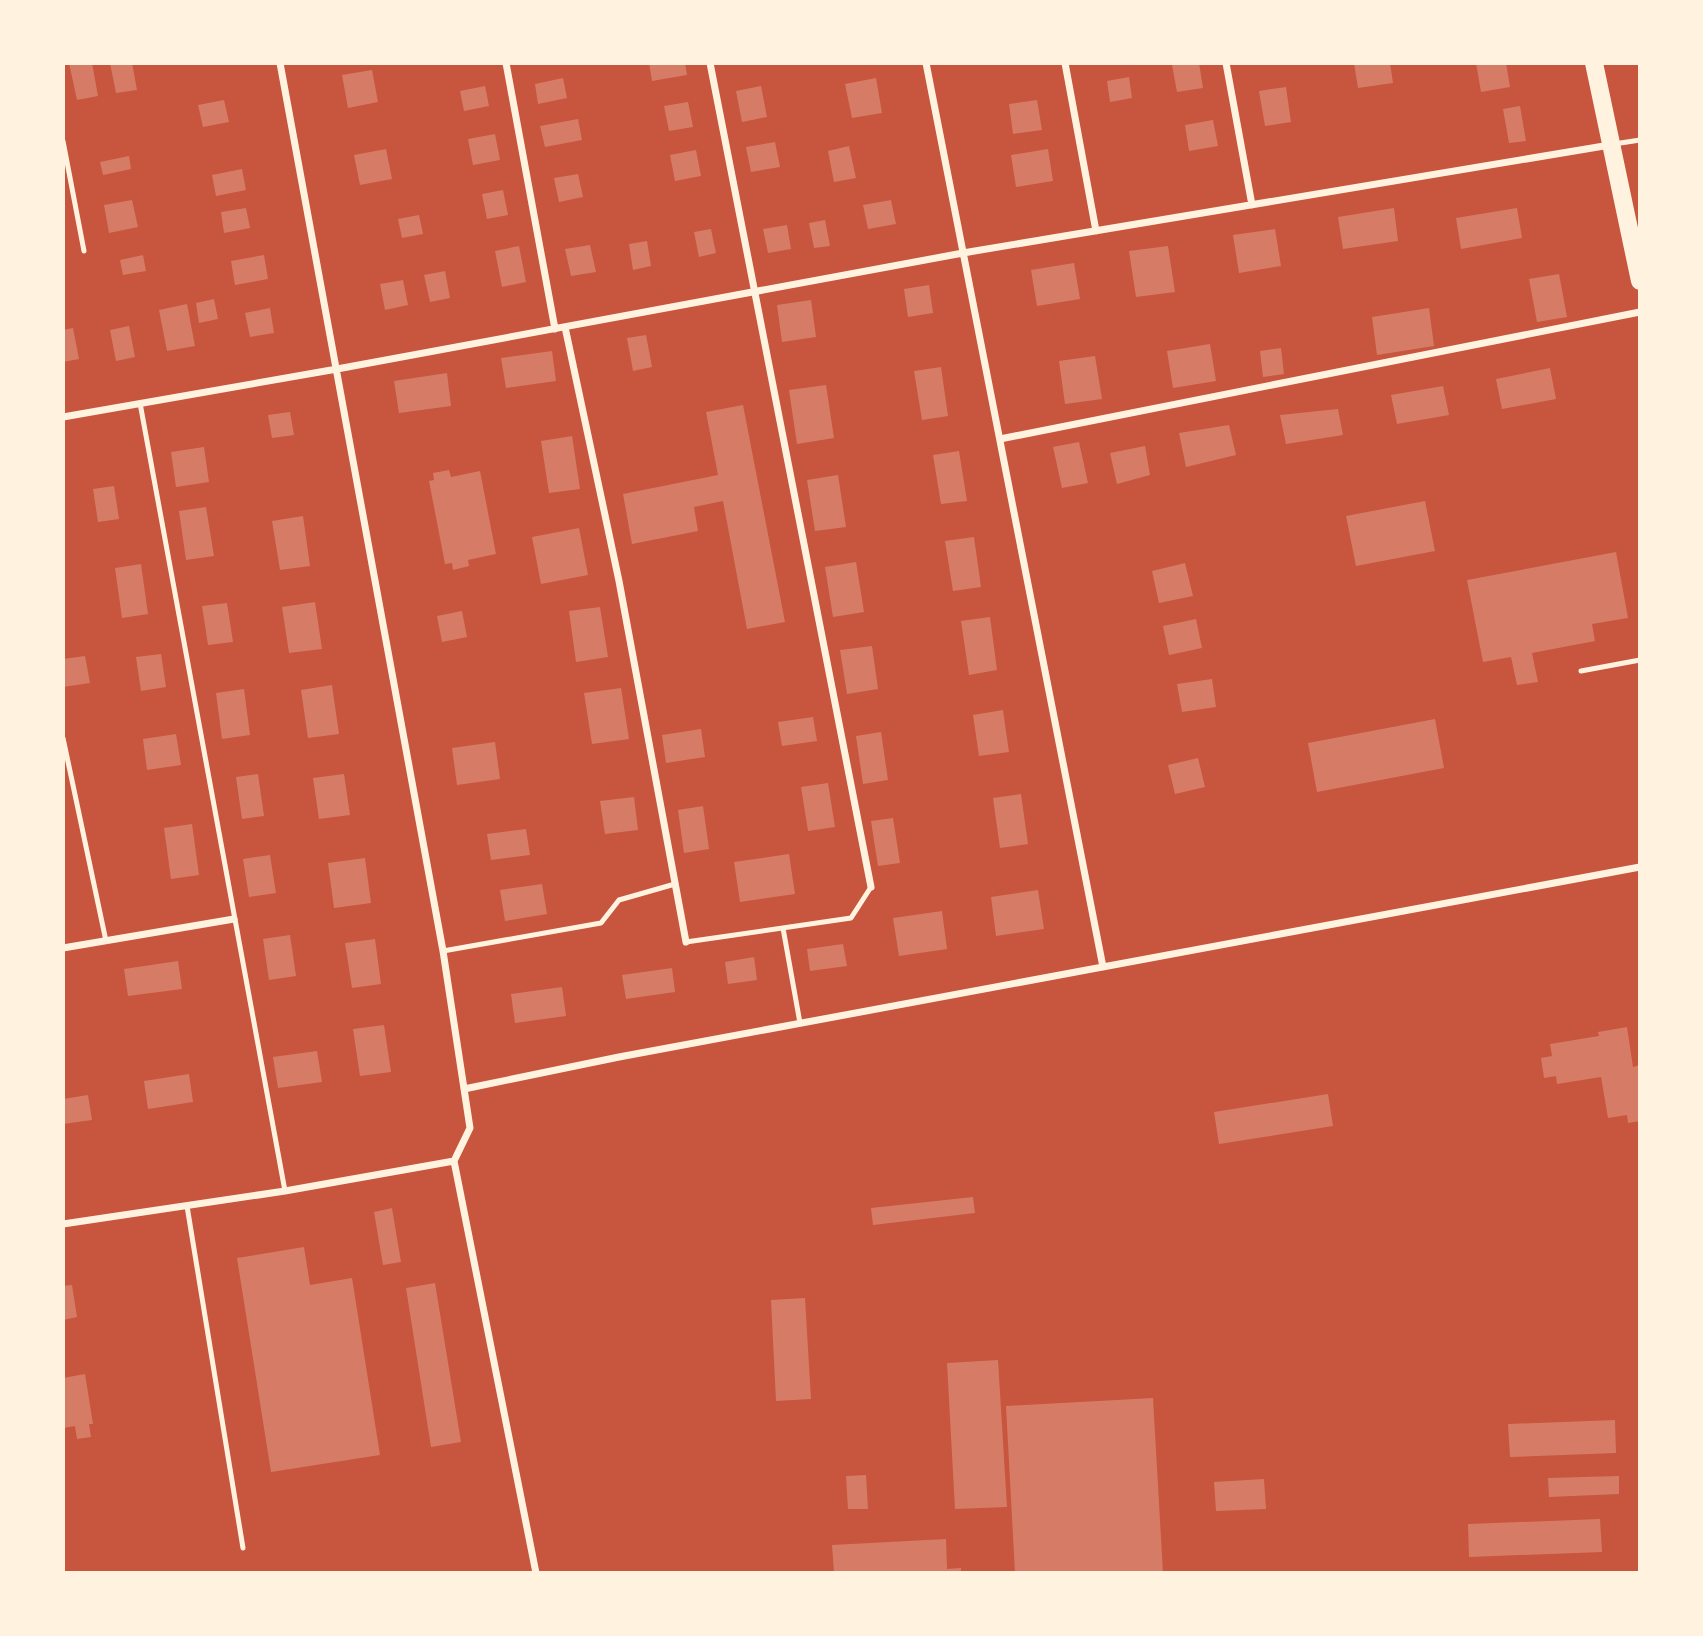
<svg xmlns="http://www.w3.org/2000/svg" width="1703" height="1636" viewBox="0 0 1703 1636" font-family="'DejaVu Sans',sans-serif">
  <rect width="100%" height="100%" fill="#c8553d"/>
  <path fill="#d67c66" d="M69,63H92L98,96L77,100Z
    M110,63H132L137,90L116,93Z
    M649,63H685L687,75L652,81Z
    M1185,63H1199L1203,88L1177,92L1172,65Z
    M1354,63H1390L1393,83L1358,88Z
    M1476,63H1506L1510,87L1481,92Z
    M372,70L378,102L348,108L342,75Z
    M1129,77L1132,98L1110,102L1107,81Z
    M563,78L567,98L538,104L535,84Z
    M876,78L882,113L852,118L845,84Z
    M485,86L489,106L464,111L460,91Z
    M761,86L767,117L742,122L736,91Z
    M1286,87L1291,122L1265,126L1259,91Z
    M224,100L229,122L203,127L198,105Z
    M1037,100L1042,130L1013,134L1009,104Z
    M688,102L693,127L669,131L664,106Z
    M1520,106L1526,141L1509,143L1503,109Z
    M578,119L582,140L545,147L540,126Z
    M1213,120L1218,146L1189,151L1185,125Z
    M495,134L500,160L473,165L468,139Z
    M775,142L780,167L751,172L746,147Z
    M849,146L856,178L834,182L828,151Z
    M386,149L392,179L360,185L354,155Z
    M1048,149L1053,181L1016,187L1011,155Z
    M696,150L701,176L675,181L670,155Z
    M129,156L131,169L103,175L100,162Z
    M242,169L246,190L216,196L212,175Z
    M578,174L583,197L559,202L554,178Z
    M503,190L508,215L487,219L482,194Z
    M132,200L138,227L109,233L104,205Z
    M891,200L896,224L868,229L863,205Z
    M246,208L250,228L224,233L221,212Z
    M1394,208L1398,241L1343,249L1338,217Z
    M1517,208L1522,238L1461,249L1456,218Z
    M419,215L423,234L402,238L398,219Z
    M825,220L830,246L814,248L809,223Z
    M787,225L791,249L768,253L763,229Z
    M711,229L716,253L699,257L694,232Z
    M1275,229L1281,266L1239,273L1233,235Z
    M647,241L651,266L633,270L629,244Z
    M590,245L596,272L571,276L565,249Z
    M519,246L526,282L502,287L495,251Z
    M1168,246L1175,292L1136,297L1129,251Z
    M143,255L146,271L123,275L120,260Z
    M264,255L268,279L235,285L231,261Z
    M1074,263L1080,299L1037,306L1031,270Z
    M445,271L450,298L430,302L424,275Z
    M1559,274L1567,317L1537,322L1529,279Z
    M403,280L408,305L385,310L380,284Z
    M929,285L933,313L908,317L904,289Z
    M214,299L218,319L199,323L196,303Z
    M811,300L816,337L782,342L777,305Z
    M187,304L195,346L167,351L159,310Z
    M270,308L274,333L250,337L245,313Z
    M1429,308L1434,346L1377,355L1372,317Z
    M129,326L135,357L116,361L110,330Z
    M73,328L79,359L63,362V330Z
    M646,335L652,367L633,371L627,338Z
    M1210,344L1216,381L1173,388L1167,351Z
    M1281,348L1284,374L1263,377L1260,351Z
    M552,351L556,381L506,388L501,358Z
    M1095,356L1102,399L1065,404L1059,361Z
    M941,367L948,416L922,420L914,371Z
    M1550,368L1556,399L1502,409L1496,379Z
    M447,373L451,406L399,413L394,381Z
    M826,385L834,438L797,444L789,390Z
    M1443,386L1449,415L1397,424L1391,395Z
    M743,405L785,622L747,629L723,501L694,507L698,531L632,544L623,494L718,475L706,412Z
    M1338,409L1343,435L1286,444L1280,415Z
    M290,412L294,435L272,438L268,415Z
    M1229,425L1236,455L1186,467L1179,433Z
    M572,436L580,489L549,493L541,441Z
    M1079,442L1088,483L1062,488L1053,447Z
    M1145,446L1150,475L1117,484L1110,453Z
    M204,447L209,482L176,487L171,452Z
    M959,451L967,501L941,504L933,455Z
    M449,470L451,477L480,471L496,554L468,560L469,566L453,570L452,563L445,564L429,481L434,480L433,473Z
    M838,475L846,527L815,531L807,480Z
    M114,486L119,519L98,522L93,489Z
    M1425,501L1435,551L1356,566L1346,516Z
    M206,507L214,556L186,560L179,511Z
    M303,516L310,566L280,570L272,521Z
    M579,528L588,575L541,584L532,537Z
    M974,537L981,587L953,591L945,541Z
    M1616,552L1628,618L1592,624L1595,641L1532,653L1538,682L1517,685L1511,657L1483,662L1467,580Z
    M856,562L864,612L833,617L825,567Z
    M1185,563L1193,596L1159,603L1152,571Z
    M141,564L148,614L122,618L115,568Z
    M315,602L322,649L289,653L282,607Z
    M227,603L233,642L208,645L202,606Z
    M600,607L608,657L576,662L569,611Z
    M462,611L467,637L442,642L437,616Z
    M990,617L997,670L969,675L961,621Z
    M1196,619L1202,648L1169,655L1163,626Z
    M872,646L878,689L847,694L840,650Z
    M161,654L166,687L141,691L136,657Z
    M85,656L90,683L63,687V659Z
    M1212,679L1216,707L1182,712L1177,684Z
    M332,685L339,734L308,738L301,690Z
    M621,688L629,739L592,744L584,693Z
    M244,689L250,735L222,739L216,693Z
    M1003,710L1009,752L979,756L973,715Z
    M813,717L817,741L782,746L778,722Z
    M1435,719L1444,768L1317,792L1308,743Z
    M701,729L705,757L666,763L662,735Z
    M881,732L888,780L863,784L856,736Z
    M176,734L181,765L147,770L143,739Z
    M495,742L500,779L457,785L452,748Z
    M1198,758L1205,787L1175,794L1168,765Z
    M258,774L264,816L242,819L236,777Z
    M344,774L350,815L319,819L313,778Z
    M828,783L835,827L808,831L801,787Z
    M1021,794L1028,844L1000,848L993,798Z
    M634,797L638,830L605,834L600,801Z
    M703,806L709,849L684,853L678,810Z
    M893,818L900,863L878,866L871,821Z
    M192,824L199,875L171,879L164,828Z
    M526,829L530,855L491,860L487,834Z
    M789,854L795,894L740,902L734,862Z
    M270,855L276,893L249,897L243,859Z
    M365,858L371,903L334,908L328,863Z
    M542,884L547,914L505,921L500,890Z
    M1038,890L1044,929L996,936L991,897Z
    M942,911L947,949L899,956L893,918Z
    M290,935L296,976L269,980L263,939Z
    M375,939L381,984L352,988L345,943Z
    M843,944L847,966L810,971L807,949Z
    M754,957L757,980L728,984L725,962Z
    M178,961L182,989L128,996L124,969Z
    M672,968L675,992L626,999L622,975Z
    M562,987L566,1016L515,1023L511,994Z
    M384,1025L391,1072L360,1076L353,1029Z
    M1627,1027L1633,1067L1640,1065V1121L1628,1123L1627,1115L1608,1118L1601,1077L1557,1084L1556,1076L1544,1078L1541,1058L1552,1056L1550,1044L1599,1036L1598,1032Z
    M317,1051L322,1082L278,1088L273,1057Z
    M189,1074L193,1102L148,1109L144,1081Z
    M1328,1094L1333,1126L1219,1144L1214,1112Z
    M88,1095L92,1120L63,1124V1099Z
    M973,1197L975,1213L873,1225L871,1208Z
    M392,1208L401,1262L383,1265L374,1212Z
    M304,1247L310,1285L352,1278L380,1455L271,1472L237,1258Z
    M435,1283L461,1442L431,1447L406,1288Z
    M72,1285L77,1317L63,1320V1286Z
    M805,1298L811,1399L776,1401L771,1300Z
    M998,1360L1007,1507L955,1509L947,1363Z
    M85,1374L93,1424H89L91,1437L77,1439L75,1426L63,1428V1378Z
    M1153,1398L1163,1573H1015L1006,1406Z
    M1615,1420L1616,1453L1510,1457L1508,1424Z
    M866,1475L868,1509H848L846,1476Z
    M1619,1476V1494L1549,1497L1548,1478Z
    M1264,1479L1266,1509L1216,1511L1214,1482Z
    M1600,1519L1602,1552L1469,1557L1468,1524Z
    M946,1539L947,1569L961,1568V1573H834L832,1545Z"/>
  <g fill="none" stroke-linecap="round" stroke-linejoin="round">
    <path stroke="#fff3e0" stroke-width="5" d="M63,141L84,251
      M1614,144L1640,140
      M140,403L285,1191
      M1581,671L1640,660
      M63,738L106,941
      M783,928L800,1023
      M686,942L851,918L871,887
      M443,951L601,923L619,900L675,884
      M187,1206L243,1548"/>
    <path stroke="#fff3e0" stroke-width="7" d="M280,63L443,951L470,1128L454,1161L536,1573
      M506,63L555,329
      M710,63L871,887
      M926,63L1103,967
      M1065,63L1096,231
      M1226,63L1252,205
      M565,327L619,581L686,942
      M63,417L337,369L963,253L1610,145
      M1000,439L1640,312
      M63,948L234,919
      M464,1089L619,1057L1640,867
      M63,1224L285,1191L454,1161"/>
    <path stroke="#fff3e0" stroke-width="18" d="M1594,63L1640,281"/>
  </g>
  <rect width="1703" height="1636" fill="none" stroke="#fff3e0" stroke-width="130"/>
</svg>
